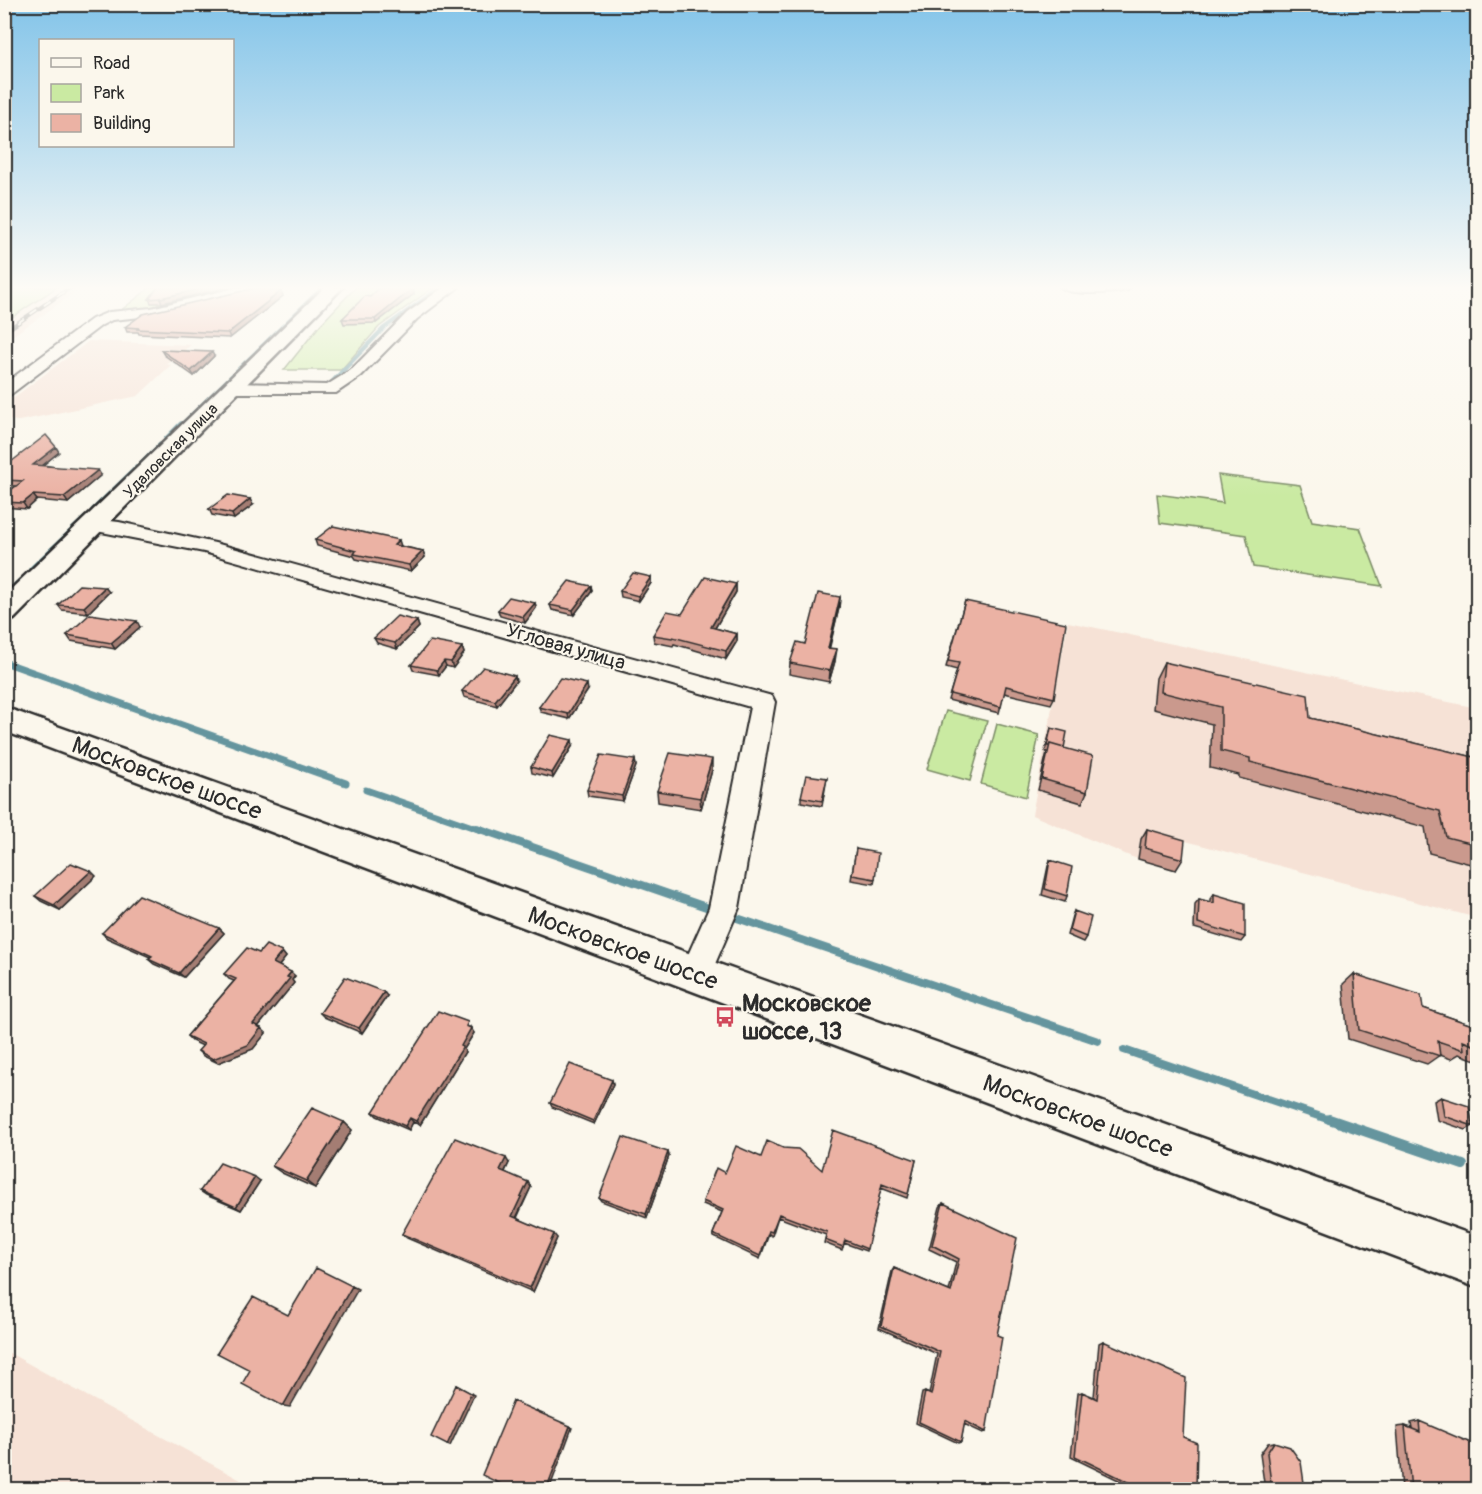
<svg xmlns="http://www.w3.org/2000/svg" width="1482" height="1494" viewBox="0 0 1482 1494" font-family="Pangolin,sans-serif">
  <rect width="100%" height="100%" fill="#fbf7ec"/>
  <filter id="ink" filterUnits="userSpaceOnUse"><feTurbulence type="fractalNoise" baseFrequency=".0167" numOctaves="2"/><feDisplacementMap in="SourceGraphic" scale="12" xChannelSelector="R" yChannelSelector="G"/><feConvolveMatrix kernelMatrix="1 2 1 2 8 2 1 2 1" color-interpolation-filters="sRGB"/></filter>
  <g filter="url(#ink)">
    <path fill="#f6e2d6" d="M50,287H83L5,341L4,314Z
      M89,341L191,345L166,364L171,365L138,396L19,421L5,420V404Z
      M1068,622L1477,708V918L1178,839L1176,870L1132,857L1032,815Z
      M4,1350L65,1384L257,1489H5Z"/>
    <path fill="#caeaa2" stroke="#7a8a66" stroke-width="1.5" d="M14,287H57L5,322L4,293Z
      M151,287H245L145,311H120Z
      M356,287H434L379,327L341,370H284L320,325Z
      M1218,475L1300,485L1312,521L1360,528L1382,586L1253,567L1246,535L1160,523L1157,494L1223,503Z
      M946,711L987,721L970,781L927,769Z
      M997,724L1039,735L1026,797L981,784Z"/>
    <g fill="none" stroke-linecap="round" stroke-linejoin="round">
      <path stroke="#65959e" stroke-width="4" d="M329,385L384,328L440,287
        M180,426L323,287"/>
      <path stroke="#65959e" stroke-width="5" d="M166,439L181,424
        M93,510L160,445
        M31,569L85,518
        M4,595L23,578"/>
      <path stroke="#65959e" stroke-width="7" d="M4,662L346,783
        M366,790L481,830"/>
      <path stroke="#65959e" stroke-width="8" d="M477,828L709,908
        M737,918L1098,1041
        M1124,1050L1333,1121"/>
      <path stroke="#65959e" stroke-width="10" d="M1329,1119L1463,1165"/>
      <g stroke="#2b2b2b" stroke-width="4">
        <path id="minor" d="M4,287H15L4,293Z
          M239,287H262L260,290L151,316L112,320L102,325L10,395L4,397V384L92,319L109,312L151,308Z
          M444,287H459L417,319L361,376L336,393H233L225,388L233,383L327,385L351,370L407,313Z
          M1060,287H1130L1128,290C1114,293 1070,296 1060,287Z
          M93,519L119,522L215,543L772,696L775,702L739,908L706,985L695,990L684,985L679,975L709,908L750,707L204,552L86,529L83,525L86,521Z"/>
      </g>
      <g stroke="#2b2b2b" stroke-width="5">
        <path id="secondary" d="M325,287H343L14,619L4,622V596Z
          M4,707L1478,1237V1288L4,731Z"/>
      </g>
      <use href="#minor" fill="#fbf7ec" fill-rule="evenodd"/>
      <use href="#secondary" fill="#fbf7ec" fill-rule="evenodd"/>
      <g stroke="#2b2b2b" stroke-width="4">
        <path id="rail" d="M4,332L71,287"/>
      </g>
      <use href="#rail" stroke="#fbf7ec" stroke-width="2" stroke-dasharray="8" stroke-linecap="butt"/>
    </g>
    <path fill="#ca998d" stroke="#2b2b2b" stroke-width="1.5" d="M158,287L162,303H151L149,299Z
      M283,287L278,291H281L283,296L230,338L139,334L138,332H127L125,327Z
      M415,288L413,290L414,294L376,323L344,324L342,319L370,297Z
      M161,350L214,356L194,376L164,355Z
      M59,452L43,465L101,475L68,503L37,500L27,509L4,507V495L16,486L4,485V464L7,465Z
      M253,505L234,519L212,515L209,509Z
      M315,540L401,546H400L423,551L425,557L411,571L356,559L354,556L317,546Z
      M651,577V583L639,601L621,597L620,591Z
      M736,584V592L715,628L737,634V641L726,659L674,644L673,646L654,642L653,635L682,614Z
      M591,586L592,591L574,615L552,610L550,605Z
      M109,592L88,613L62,610L58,605Z
      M840,597L839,608L829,648L835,661L829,682L789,674L790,663Z
      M965,601L1054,698L1051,704L1004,693L999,713L948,700L957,670L946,667Z
      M535,603L536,608L525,623L500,616L498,610Z
      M417,621L419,627L397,649L377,643L374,638Z
      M140,627L115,649L71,641L67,635Z
      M462,647L464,653L453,668L446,666L439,675L413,670L411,665Z
      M1164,662L1310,718L1478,758V866L1429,853L1425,827L1239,778V775L1210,768L1212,724L1153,709L1156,678Z
      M516,681L497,706L464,697L462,691Z
      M588,690L569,719L541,712L539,707Z
      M1051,728L1064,748L1087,792L1082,803L1038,790L1047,752L1045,751Z
      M573,745L553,778L532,773L531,767Z
      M635,760L636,766L623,801L588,796L587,790Z
      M712,770L701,809L658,802L657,791Z
      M827,778L822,806L801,802V797Z
      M1147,829L1183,859L1176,870L1138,859L1141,839Z
      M856,849L875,879L874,884L851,880Z
      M1050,860L1067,896L1065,902L1042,895L1048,866Z
      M96,876L60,910L41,901L35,896Z
      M1214,894L1245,937L1241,942L1194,928L1195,904L1199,899L1210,902V899Z
      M1074,911L1086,937L1083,942L1067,935L1072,916Z
      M219,928L224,933L184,977L154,964L148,959L150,957L107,938L102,933Z
      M282,952L286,957L279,966L295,976L292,980L294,983L258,1027L266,1033L253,1049L218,1063L203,1056L198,1051L203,1046L192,1041L187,1036L234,981L229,979L224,974L259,953Z
      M1354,974L1423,1008L1478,1027V1061L1459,1054L1451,1059L1440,1055L1427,1064L1348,1039L1343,984Z
      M387,996L362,1033L324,1017L320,1013Z
      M470,1027V1028L474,1033L464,1049L465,1052L420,1125L413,1122L409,1130L377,1116L373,1112Z
      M612,1080L613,1084L594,1124L552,1107L550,1103Z
      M1441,1097L1473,1126L1466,1130L1437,1120L1434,1101Z
      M344,1122L352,1130L315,1188L282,1173L272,1166Z
      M668,1152L669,1156L647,1218L601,1201L599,1198Z
      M761,1157L822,1170L916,1160L908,1194L907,1198L881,1188L866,1251L844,1243L842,1250L824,1243L826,1235L778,1217L772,1236L769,1234L760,1259L714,1237L713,1234L722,1212L703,1204V1201L725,1173Z
      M509,1163L505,1172L531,1187L517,1218L557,1238L533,1292L407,1238L402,1234Z
      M260,1181L241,1210L206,1195L200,1191Z
      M943,1203L997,1335L986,1432L983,1433L964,1424L961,1442L958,1443L916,1423L922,1393L925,1392L929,1394L937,1354L879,1328L892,1271L894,1268L949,1291L956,1262L929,1249L940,1207Z
      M1103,1341L1183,1437L1196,1490H1139L1071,1457L1078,1393L1082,1392L1094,1397L1099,1343Z
      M1419,1421L1478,1490H1402L1397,1427L1405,1426L1412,1428L1411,1423Z
      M1274,1442L1305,1490H1265L1260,1454L1268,1443Z"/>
    <path fill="#a47d73" stroke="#2b2b2b" stroke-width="1.5" d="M209,287H230L162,303L160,298Z
      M275,287H283L273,295L271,290Z
      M410,287H415L413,290L414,294L376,323L375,319Z
      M281,291L283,296L230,338L228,333Z
      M212,352L214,356L194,376L191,371Z
      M56,447L59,452L37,470L33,465Z
      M98,470L101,475L68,503L64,497Z
      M33,495L37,500L27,509L23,503Z
      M250,499L253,505L234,519L232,514Z
      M399,540L401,546L396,551L394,545Z
      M423,551L425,557L411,571L409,565Z
      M651,577V583L639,601L638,596Z
      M736,584V592L711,635V627Z
      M591,586L592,591L574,615L573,610Z
      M105,587L109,592L88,613L84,607Z
      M840,597L839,608L827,659L828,648Z
      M535,603L536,608L525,623L523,617Z
      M137,621L140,627L115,649L111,643Z
      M417,621L419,627L397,649L395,643Z
      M737,634V641L726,659V651Z
      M462,647L464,653L453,668L451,662Z
      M837,649L835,661L829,682L830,671Z
      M444,661L446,666L439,675L437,670Z
      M515,676L516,681L497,706L495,701Z
      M587,684L588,690L569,719L568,714Z
      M572,740L573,745L553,778L552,773Z
      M712,759V770L701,809L700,798Z
      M635,760L636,766L623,801L622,796Z
      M91,871L96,876L60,910L54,905Z
      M219,928L224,933L184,977L179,973Z
      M282,952L286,957L277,968L273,963Z
      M291,972L295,976L292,980L294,983L257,1028L253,1024Z
      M384,992L387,996L362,1033L359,1028Z
      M261,1028L266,1033L253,1049L218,1063L213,1059Z
      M471,1028L474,1033L464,1049L465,1052L420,1125L416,1121Z
      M612,1080L613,1084L594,1124L593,1121Z
      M410,1118L413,1122L409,1130L405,1126Z
      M344,1122L352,1130L315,1188L306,1181Z
      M668,1152L669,1156L647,1218L646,1214Z
      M506,1158L509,1163L503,1175L500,1170Z
      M255,1177L260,1181L241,1210L236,1207Z
      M528,1182L531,1187L515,1220L512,1216Z
      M554,1234L557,1238L533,1292L530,1288Z
      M352,1286L358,1289L290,1407L283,1406Z
      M456,1385L474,1395L450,1446L447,1445Z
      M570,1426L572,1428L549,1490H546Z"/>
    <path fill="#ebb2a4" stroke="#2b2b2b" stroke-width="1.5" d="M158,287H209L160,298L149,299Z
      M260,287H275L271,290L281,291L228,333L136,329L139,328L125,327L143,314Z
      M380,287H410L408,289H412L375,319H342L365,296L370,297Z
      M161,350L212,352L191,371Z
      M46,435L56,447L33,465L98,470L64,497L33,495L23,503L4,502V495L23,481L4,480V464L7,465Z
      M228,495L250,499L232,514L209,509Z
      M333,526L399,540L394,545L423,551L409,565L354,554L356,551L315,540Z
      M633,573L651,577L638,596L620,591Z
      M705,577L736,584L711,627L737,634L726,651L673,637L672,638L653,635L667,611L682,614Z
      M569,581L591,586L573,610L550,605Z
      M79,585L105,587L84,607L58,605Z
      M818,593L840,597L828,648L837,649L830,671L790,663L797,642L805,644Z
      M509,597L535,603L523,617L498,610Z
      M965,601L1066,623L1054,698L1006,686L1001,707L950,694L959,663L948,661Z
      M90,614L137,621L111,643L67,635Z
      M397,616L417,621L395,643L374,638Z
      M430,641L462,647L451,662L444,661L437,670L411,665Z
      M1164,662L1308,695L1310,718L1478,758V845L1446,837L1440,811L1250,762V758L1221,751V707L1161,692Z
      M483,667L515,676L495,701L462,691Z
      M560,678L587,684L568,714L539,707Z
      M1051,728L1067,732L1064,748L1050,744L1049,746H1047Z
      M550,735L572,740L552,773L531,767Z
      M1050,744L1093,756L1087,792L1042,779Z
      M670,753L712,759L700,798L657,791Z
      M601,755L635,760L622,796L587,790Z
      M806,775L827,778L822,801L801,797Z
      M1147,829L1185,840L1183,859L1145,848Z
      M856,849L878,853L875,879L852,875Z
      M1050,860L1072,867L1067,896L1045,889Z
      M71,863L91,871L54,905L35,896Z
      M1214,894L1245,903V937L1198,923L1199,899L1214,903Z
      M139,895L219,928L179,973L148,959L152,956L102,933Z
      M1074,911L1091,917L1086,937L1069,930Z
      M266,945L282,952L273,963L291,972L287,977L290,978L253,1024L261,1028L248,1045L213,1059L198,1051L204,1044L187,1036L236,979L224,974L247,948L259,953Z
      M1354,974L1421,995L1423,1008L1478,1027V1047L1463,1041L1464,1050L1438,1041L1440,1056L1359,1030Z
      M345,977L384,992L359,1028L320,1013Z
      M438,1011L468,1022L466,1026L471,1028L461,1046L463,1047L416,1121L410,1118L405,1126L373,1112Z
      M570,1064L612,1080L593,1121L550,1103Z
      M1441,1097L1469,1106L1473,1126L1444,1116Z
      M312,1108L344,1122L306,1181L272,1166Z
      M833,1130L916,1160L908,1194L882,1184L867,1249L845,1240L843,1247L825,1240L827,1232L779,1214L772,1232L769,1231L760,1256L713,1234L723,1210L703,1201L716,1168L725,1173L736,1146L761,1157L767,1141L783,1148L798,1149L822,1170Z
      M623,1137L668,1152L646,1214L599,1198Z
      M455,1138L506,1158L500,1170L528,1182L512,1216L554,1234L530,1288L402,1234Z
      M220,1163L255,1177L236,1207L200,1191Z
      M943,1203L1017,1238L997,1335L1002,1337L986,1432L965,1421L961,1442L919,1422L925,1392L931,1395L940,1352L881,1326L894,1268L951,1292L959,1259L932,1245Z
      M316,1268L352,1286L283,1406L242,1384L250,1370L217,1353L253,1297L288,1315Z
      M1103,1341L1186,1378L1183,1437L1197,1443L1196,1490H1145L1075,1456L1082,1392L1097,1399Z
      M456,1385L471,1393L447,1445L431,1437Z
      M513,1401L570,1426L546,1490H513L482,1475Z
      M1419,1421L1478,1446V1490H1411L1405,1426L1420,1432Z
      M1274,1442L1290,1447L1301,1462L1305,1490H1272L1267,1453Z"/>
  </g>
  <linearGradient id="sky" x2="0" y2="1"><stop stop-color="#83c4e9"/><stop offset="0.58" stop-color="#fdfbf6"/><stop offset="1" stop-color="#fdfbf6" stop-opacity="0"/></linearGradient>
  <rect width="1482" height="496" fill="url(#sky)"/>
  <defs>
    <g id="bus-bare" transform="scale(1.62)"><path d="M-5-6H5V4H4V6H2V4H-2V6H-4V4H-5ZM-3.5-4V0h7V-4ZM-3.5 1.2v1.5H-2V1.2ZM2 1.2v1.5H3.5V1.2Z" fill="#d1495b" stroke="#fbf7ec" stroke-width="2.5" paint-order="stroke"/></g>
  </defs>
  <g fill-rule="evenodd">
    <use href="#bus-bare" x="725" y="1017"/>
  </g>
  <g text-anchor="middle" stroke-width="4.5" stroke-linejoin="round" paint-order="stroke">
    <g font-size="16" fill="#2b2b2b" stroke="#fbf7ec">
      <text transform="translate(170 450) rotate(-45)" y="6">Удаловская улица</text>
    </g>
    <g font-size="20" fill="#2b2b2b" stroke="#fbf7ec">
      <text transform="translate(566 646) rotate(16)" y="7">Угловая улица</text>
    </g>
    <g font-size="24" fill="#2b2b2b" stroke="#fbf7ec">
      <text transform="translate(167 778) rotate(20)" y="8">Московское шоссе</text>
      <text transform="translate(623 948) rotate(20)" y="8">Московское шоссе</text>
      <text transform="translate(1078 1116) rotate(20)" y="8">Московское шоссе</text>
    </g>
    <g font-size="24" font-weight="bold" fill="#2b2b2b" stroke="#fbf7ec" text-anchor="start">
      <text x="742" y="1011">Московское<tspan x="742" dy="28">шоссе, 13</tspan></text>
    </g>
  </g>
  <rect width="1482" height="1494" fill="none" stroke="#fbf7ec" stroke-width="24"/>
  <rect x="12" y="12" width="1458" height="1470" fill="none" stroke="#2b2b2b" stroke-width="2" filter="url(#ink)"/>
  <rect x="39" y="39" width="195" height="108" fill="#fbf7ec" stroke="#a8a59f" stroke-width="1.5"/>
  <rect x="51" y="58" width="30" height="9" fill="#fbf7ec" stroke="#a8a59f" stroke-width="1.5"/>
  <text x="93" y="69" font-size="18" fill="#2b2b2b">Road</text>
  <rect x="51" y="84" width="30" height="18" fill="#caeaa2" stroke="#a8a59f" stroke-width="1.5"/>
  <text x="93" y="99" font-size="18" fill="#2b2b2b">Park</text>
  <rect x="51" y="114" width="30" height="18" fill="#ebb2a4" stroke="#a8a59f" stroke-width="1.5"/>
  <text x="93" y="129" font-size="18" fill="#2b2b2b">Building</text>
</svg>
